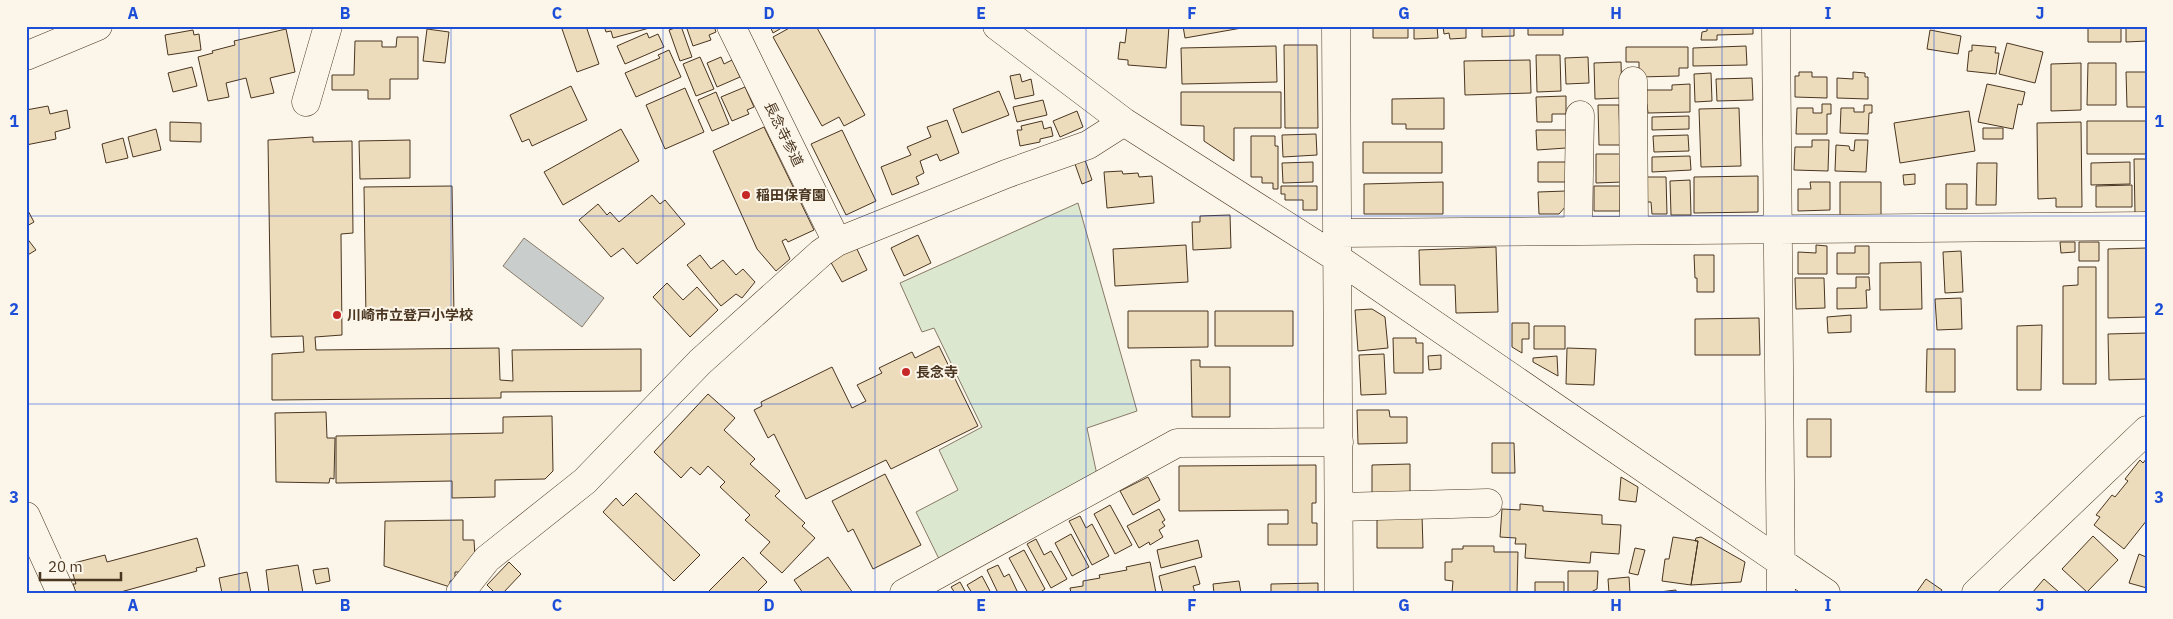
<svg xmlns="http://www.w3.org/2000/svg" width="2173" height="619" viewBox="0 0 2173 619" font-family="'IBM Plex Sans','Noto Sans JP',sans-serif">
  <rect width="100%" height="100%" fill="#fbf6e9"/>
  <path fill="#dce7d0" stroke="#887966" d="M1078,203L1137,411L1087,428L1097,475L940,561L916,512L958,490L939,450L982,427L934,328L922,332L900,283Z"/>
  <path fill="#c9cecd" stroke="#887966" d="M524,238L604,298L582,327L503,266Z"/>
  <path fill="#ecdcbc" stroke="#4a3520" d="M561,26H586L599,64L577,72Z
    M604,26H653V27L613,38L611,31L606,32Z
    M681,26L692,57L680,61L669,30Z
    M686,26H714L716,32L709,35L711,40L693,46Z
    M770,26H785L773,33Z
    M793,26H816L865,115L844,126L839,117L822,126L773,37Z
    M1127,26H1169L1166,68L1128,65V60L1118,59L1120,42L1125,43Z
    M1183,26H1253L1185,38Z
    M1373,26H1408V38H1373Z
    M1414,26H1437L1438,38L1414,39Z
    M1443,26H1466V38L1450,39L1449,33L1444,34Z
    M1482,26H1514V36L1482,37Z
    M1528,26H1563V35H1528Z
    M1707,26H1753V34L1717,35V40H1701L1702,32L1707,31Z
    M2126,26H2147V41L2126,42Z
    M2121,27V42H2088V28Z
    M286,29L295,72L270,78L274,93L251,98L246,78L226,83L229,97L208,101L198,57L213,53L212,51L235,45L234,41Z
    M427,29L449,32L445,63L423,61Z
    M193,30L194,35L199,34L201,50L168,55L165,35Z
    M1930,30L1961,36L1958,54L1927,49Z
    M647,33L649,38L658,34L664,47L625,64L617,46Z
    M397,37H418V79H390V99H368V90H332V75H354L355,41H382V47H396Z
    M2007,43L2043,52L2035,83L1999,74Z
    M1284,45H1317L1318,128H1285Z
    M1972,45L1996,47L1995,53H1999L1996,74L1967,71L1969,51H1972Z
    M1276,46L1277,82L1182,84L1181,48Z
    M1746,46L1747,65L1693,66V48Z
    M1626,47H1688V68H1679V76L1639,77V62H1626Z
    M669,50L681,77L636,97L625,73L660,58L658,55Z
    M1536,55H1560L1561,91L1537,92Z
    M700,57L714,89L696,96L683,64Z
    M721,57L724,64L732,60L740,77L717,87L707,63Z
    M1588,57L1589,83L1566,84L1565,58Z
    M1530,60L1531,93L1465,95L1464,61Z
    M1621,62L1622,98L1595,99L1594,63Z
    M2081,63V110L2051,111V64Z
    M2088,63H2116V105H2087Z
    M192,67L197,86L173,92L168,73Z
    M1799,72H1812V77H1827V98L1795,97V76H1799Z
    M1853,72L1865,73V77H1868V99L1837,98V78L1853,79Z
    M2126,72H2147V107H2127Z
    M1711,73L1712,101L1695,102L1694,74Z
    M1020,74L1022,82L1031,79L1034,95L1015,99L1010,76Z
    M1752,78L1753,100L1717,101L1716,79Z
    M1690,84V112L1648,113L1647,104H1643V90H1672V85Z
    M1987,84L2025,92L2022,105L2018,104L2013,129L1978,122Z
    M571,86L587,120L532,146L529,139L522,142L510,115Z
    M745,87L754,107L747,110L749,114L732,121L721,97Z
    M685,88L704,132L665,149L646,105Z
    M999,91L1009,115L962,133L953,109Z
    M716,92L729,124L712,131L698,100Z
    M1181,92H1281V128H1234V161L1204,141V126L1181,125Z
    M1566,96V114H1552V122H1537L1536,97Z
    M1444,98V129H1406V124H1392V99Z
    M1043,100L1047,115L1017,122L1013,107Z
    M1822,104H1831V114H1827V134H1796L1797,108H1813V113H1822Z
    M1598,105H1619L1620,145H1599Z
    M1864,105H1872V113H1869L1868,134L1840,133L1841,108H1854V112H1864Z
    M48,106L50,114L67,110L70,128L55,132L56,139L26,145V110Z
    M1739,108L1741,166L1701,167L1699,109Z
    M1077,111L1083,127L1060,137L1053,121Z
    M1969,111L1975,151L1900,163L1894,123Z
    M1689,116V129L1652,130V117Z
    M947,120L959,153L940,161L937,154L920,161L924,173L916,177L919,184L892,195L881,167L911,155L907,147L931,137L927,127Z
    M1042,121L1044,129L1051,127L1053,136L1040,139V142L1020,146L1017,130H1022L1021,126Z
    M2087,121H2147V154H2087Z
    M170,122L201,123V142L170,141Z
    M2081,122L2082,207H2056V198L2038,199L2037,123Z
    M764,127L814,230L788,242L786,239L782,241L790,259L776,271L757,249L713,151Z
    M1983,128H2003V139H1983Z
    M156,129L161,150L133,157L128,137Z
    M621,129L639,161L563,205L544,172Z
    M842,130L876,201L846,215L811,144Z
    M1536,130H1566V148L1537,150Z
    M1316,134L1317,155L1283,157L1282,135Z
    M1688,135L1689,151L1654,152L1653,136Z
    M1251,136H1275V146H1278V189H1273V183H1262V177H1251Z
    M313,137V142L352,141L353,233L341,234L342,335L315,337L316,350L499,348L500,380L513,381L512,350L641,349V391L501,392V398L272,400V354L304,352L303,336L271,337L268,140Z
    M123,138L128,158L106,163L102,144Z
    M410,140V178L360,179L359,141Z
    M1812,140H1829L1828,171L1794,170L1795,147H1812Z
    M1855,140H1868L1866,172L1835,171L1836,145L1849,146L1850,150L1854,151Z
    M1363,142H1442V173H1363Z
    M1596,154H1621L1622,182L1596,183Z
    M1690,156L1691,170L1652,172V157Z
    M2134,159H2147V212L2135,213Z
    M1085,160L1092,180L1082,184L1075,164Z
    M1313,162V182L1283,183L1282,163Z
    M1538,162H1567V182H1538Z
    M2130,162V184L2091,185V163Z
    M1977,163H1997L1996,205H1976Z
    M1122,171L1123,174L1138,173L1139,177L1152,176L1154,203L1107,208L1104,172Z
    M1915,174V184L1904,185L1903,175Z
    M1758,176V212L1694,213V177Z
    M1645,177H1666L1667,214H1652L1651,202H1646Z
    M1690,180L1691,215H1671L1670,181Z
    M1443,182V214H1364V184Z
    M1810,182H1830V210L1798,211V189H1811Z
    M1840,182H1881V215H1840Z
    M1946,184H1967V209H1946Z
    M2132,185V207H2096V186Z
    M452,186L454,317L366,319L364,187Z
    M1281,186H1317V210H1303V200H1285V194H1281Z
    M1594,186H1620V211H1594Z
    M1566,191V206L1559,214H1539L1538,192Z
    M652,195L660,204L665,200L685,224L637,264L623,248L611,257L579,220L598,204L607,215L610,212L619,222Z
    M26,207L34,222L27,226L26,225Z
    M1230,215L1231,248L1193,250L1192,222H1200V216Z
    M918,235L931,263L904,276L891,248Z
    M26,237L36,250L26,256Z
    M2060,242H2075V252L2061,253Z
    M2079,242H2099V261H2079Z
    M855,245L867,270L842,282L829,259Z
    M1186,245L1188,282L1115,286L1113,249Z
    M1816,245L1827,246V274H1798V252L1816,253Z
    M1855,246H1869V274H1837V253H1855Z
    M1496,247L1498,312L1456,313L1455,285H1420L1419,250Z
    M2147,248V317L2108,318V249Z
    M1961,251L1963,292L1945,293L1943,252Z
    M700,255L711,269L723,260L736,275L743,269L755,282L742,298L736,294L721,306L687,265Z
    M1694,255H1714V292H1697V278H1695Z
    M1921,262L1922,309L1880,310V263Z
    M2078,267H2096V384H2063V286L2078,285Z
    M1856,277H1869L1870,290H1866L1867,308L1837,309V288H1856Z
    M1795,278H1824L1825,308L1796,309Z
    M667,283L683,300L697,287L718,310L690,337L653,297Z
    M1961,298L1962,329L1937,330L1935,299Z
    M1372,309L1385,317L1388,348L1358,351L1355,310Z
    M1128,311H1208V347L1128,348Z
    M1215,311H1293V346H1215Z
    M1851,315V332L1828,333L1827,317Z
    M1759,318L1760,355H1695V319Z
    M1512,323H1529V339H1522V353L1512,347Z
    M2042,325L2041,390H2017V326Z
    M1534,326H1565V349H1534Z
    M2147,333V379L2109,380L2108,334Z
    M1393,338H1416V343H1423V373H1394Z
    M939,346L978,426L891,469L886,460L806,499L774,434L768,438L754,410L762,406L761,402L832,367L852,408L866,401L857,385L882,373L879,368L912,352L915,358Z
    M1567,348L1596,349L1594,385L1566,384Z
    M1927,349H1955V392H1926Z
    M1384,354L1386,394L1361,395L1359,355Z
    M1441,355V369L1429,370L1428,356Z
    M1557,356L1558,376L1533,362V358Z
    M1191,360H1200V367H1230V417H1192Z
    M708,394L735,418L724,430L755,459L750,464L780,491L775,496L805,523L802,526L815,538L782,573L760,553L770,542L745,520L750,515L720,487L725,482L708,466L700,475L691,467L681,478L654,452Z
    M1357,410H1389L1390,417H1407V443L1358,444Z
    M326,412L327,438H335L334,479L330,478L329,483L276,482L275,413Z
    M552,416L553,471L545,479L495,480V497L452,498V481L336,483V436L503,433V417Z
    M1807,419H1831V457H1807Z
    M1492,443H1514L1515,473H1492Z
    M2147,458V520L2124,549L2094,525L2100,517L2096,515L2112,495L2115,497L2128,481L2125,479L2140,460L2143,463Z
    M1410,464V494H1372V465Z
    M1316,465V503H1312V523H1317V545H1268V524H1288V510L1179,511V466Z
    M885,474L921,545L873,569L853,529L848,532L832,501Z
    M1148,477L1160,500L1133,515L1120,491Z
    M1621,477L1638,487L1636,502L1619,500Z
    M636,493L700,555L674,581L603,512L616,498L623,506Z
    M1520,504L1543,506V511L1602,515V524L1621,525L1619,554L1591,552L1590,563L1525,558L1526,544H1515L1516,538L1500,537L1502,509L1520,510Z
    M1110,505L1132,545L1115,554L1094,514Z
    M1159,509L1165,520L1162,522L1165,526L1159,530L1163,537L1150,545L1149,542L1139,548L1127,526Z
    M1422,515L1423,548H1377V516Z
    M1080,516L1086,528L1092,524L1109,556L1092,565L1069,521Z
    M463,520V540H474L475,557L462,572H455V580L450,581V587L384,566L385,521Z
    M1071,534L1089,567L1072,576L1055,543Z
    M2093,536L2118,560L2087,592L2062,569Z
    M1673,537L1698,541L1691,585L1662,581L1665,559H1669Z
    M1701,537L1745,562L1741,582L1691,585L1698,541H1695L1696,538Z
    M197,538L205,566L196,568L197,571L117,593H76L73,584H76L70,564L105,555L107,562Z
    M1036,539L1044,555L1051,551L1067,579L1051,588L1027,544Z
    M1198,540L1202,557L1161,568L1157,550Z
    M1463,546H1494V552H1518L1517,593H1452L1453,581L1445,580V562H1452V549H1463Z
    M1635,548L1645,550L1638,575L1629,573Z
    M1024,550L1045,589L1039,593H1028L1009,558Z
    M2139,554L2146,557L2147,554V588L2129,583Z
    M743,557L767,582L756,593H707Z
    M828,557L853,593H803L794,580Z
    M509,562L521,574L503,593H495L487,585Z
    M1150,562L1156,593H1071L1070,588L1083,586V581L1100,578L1099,575L1127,570L1126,567Z
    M298,565L303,593H269L266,570Z
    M998,565L1004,577L1009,574L1018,593H998L987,570Z
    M1195,566L1200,584L1193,586L1195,593H1163L1159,576Z
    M328,568L330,581L316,584L313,570Z
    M1568,571H1598L1597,589L1589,593H1568Z
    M247,572L251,593H222L219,578Z
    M982,576L991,593H972L967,585Z
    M1629,577L1630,593H1609L1608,579Z
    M1926,579L1942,590L1940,593H1916Z
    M2044,579L2060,593H2032Z
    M1239,581L1241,593H1214L1213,584Z
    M960,582L966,593H955L951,587Z
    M1535,582H1564V593H1535Z
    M1318,583V593H1271V584Z
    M1676,590V593H1651Z"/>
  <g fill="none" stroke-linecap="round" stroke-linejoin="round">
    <g stroke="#4a3520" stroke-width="29">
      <path id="minor" d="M731,26L837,242
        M997,26L1124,122L1337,258L1826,593
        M1336,26L1339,593
        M1776,26L1781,593
        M26,56L98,26
        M1633,81L1634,230
        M306,102L328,26
        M1578,231L1580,115
        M1339,233L2147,226
        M1340,507L1488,503
        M26,516L61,593
        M460,593L487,559L585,481L700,362L821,253L837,242L1006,174L1088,145L1124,122
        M904,593L1177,443L1339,442
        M1976,593L2147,430"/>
    </g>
    <use href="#minor" stroke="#fbf6e9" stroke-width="28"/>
  </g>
  <path fill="none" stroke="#1d4ed8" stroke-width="1" stroke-opacity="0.55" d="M239,26V593M451,26V593M663,26V593M875,26V593M1086,26V593M1298,26V593M1510,26V593M1722,26V593M1934,26V593M26,216H2147M26,404H2147"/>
  <g fill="#c62828" stroke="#fbf6e9" stroke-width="2">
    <circle cx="746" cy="195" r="5"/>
    <circle cx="337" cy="315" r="5"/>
    <circle cx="906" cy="372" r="5"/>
  </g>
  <g text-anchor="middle" stroke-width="4" stroke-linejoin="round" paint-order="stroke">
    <g font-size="14" fill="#4a3520" stroke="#fbf6e9">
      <text transform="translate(784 134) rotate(64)" y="5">長念寺参道</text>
    </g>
    <g font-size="14" font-weight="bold" fill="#4a3520" stroke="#fbf6e9" text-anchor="start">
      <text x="756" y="200">稲田保育園</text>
      <text x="347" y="320">川崎市立登戸小学校</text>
      <text x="916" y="377">長念寺</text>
    </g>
  </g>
  <rect width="2173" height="619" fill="none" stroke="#fbf6e9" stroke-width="55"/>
  <path d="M40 572v8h81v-8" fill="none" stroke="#4a3520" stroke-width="2.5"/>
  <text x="48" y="572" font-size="15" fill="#4a3520" stroke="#fbf6e9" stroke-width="4" paint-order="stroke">20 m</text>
  <rect x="28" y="28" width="2118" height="564" fill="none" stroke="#1d4ed8" stroke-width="2"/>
  <g font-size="16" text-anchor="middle" font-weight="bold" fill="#1d4ed8">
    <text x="133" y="19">A</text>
    <text x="345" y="19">B</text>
    <text x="557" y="19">C</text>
    <text x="769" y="19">D</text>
    <text x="981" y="19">E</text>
    <text x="1192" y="19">F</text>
    <text x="1404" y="19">G</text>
    <text x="1616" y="19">H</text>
    <text x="1828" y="19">I</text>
    <text x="2040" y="19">J</text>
    <text x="14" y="127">1</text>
    <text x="2159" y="127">1</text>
    <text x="14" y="315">2</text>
    <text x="2159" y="315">2</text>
    <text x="14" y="503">3</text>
    <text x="2159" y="503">3</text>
    <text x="133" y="611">A</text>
    <text x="345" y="611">B</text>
    <text x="557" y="611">C</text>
    <text x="769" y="611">D</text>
    <text x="981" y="611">E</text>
    <text x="1192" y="611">F</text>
    <text x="1404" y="611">G</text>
    <text x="1616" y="611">H</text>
    <text x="1828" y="611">I</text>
    <text x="2040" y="611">J</text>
  </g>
</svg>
